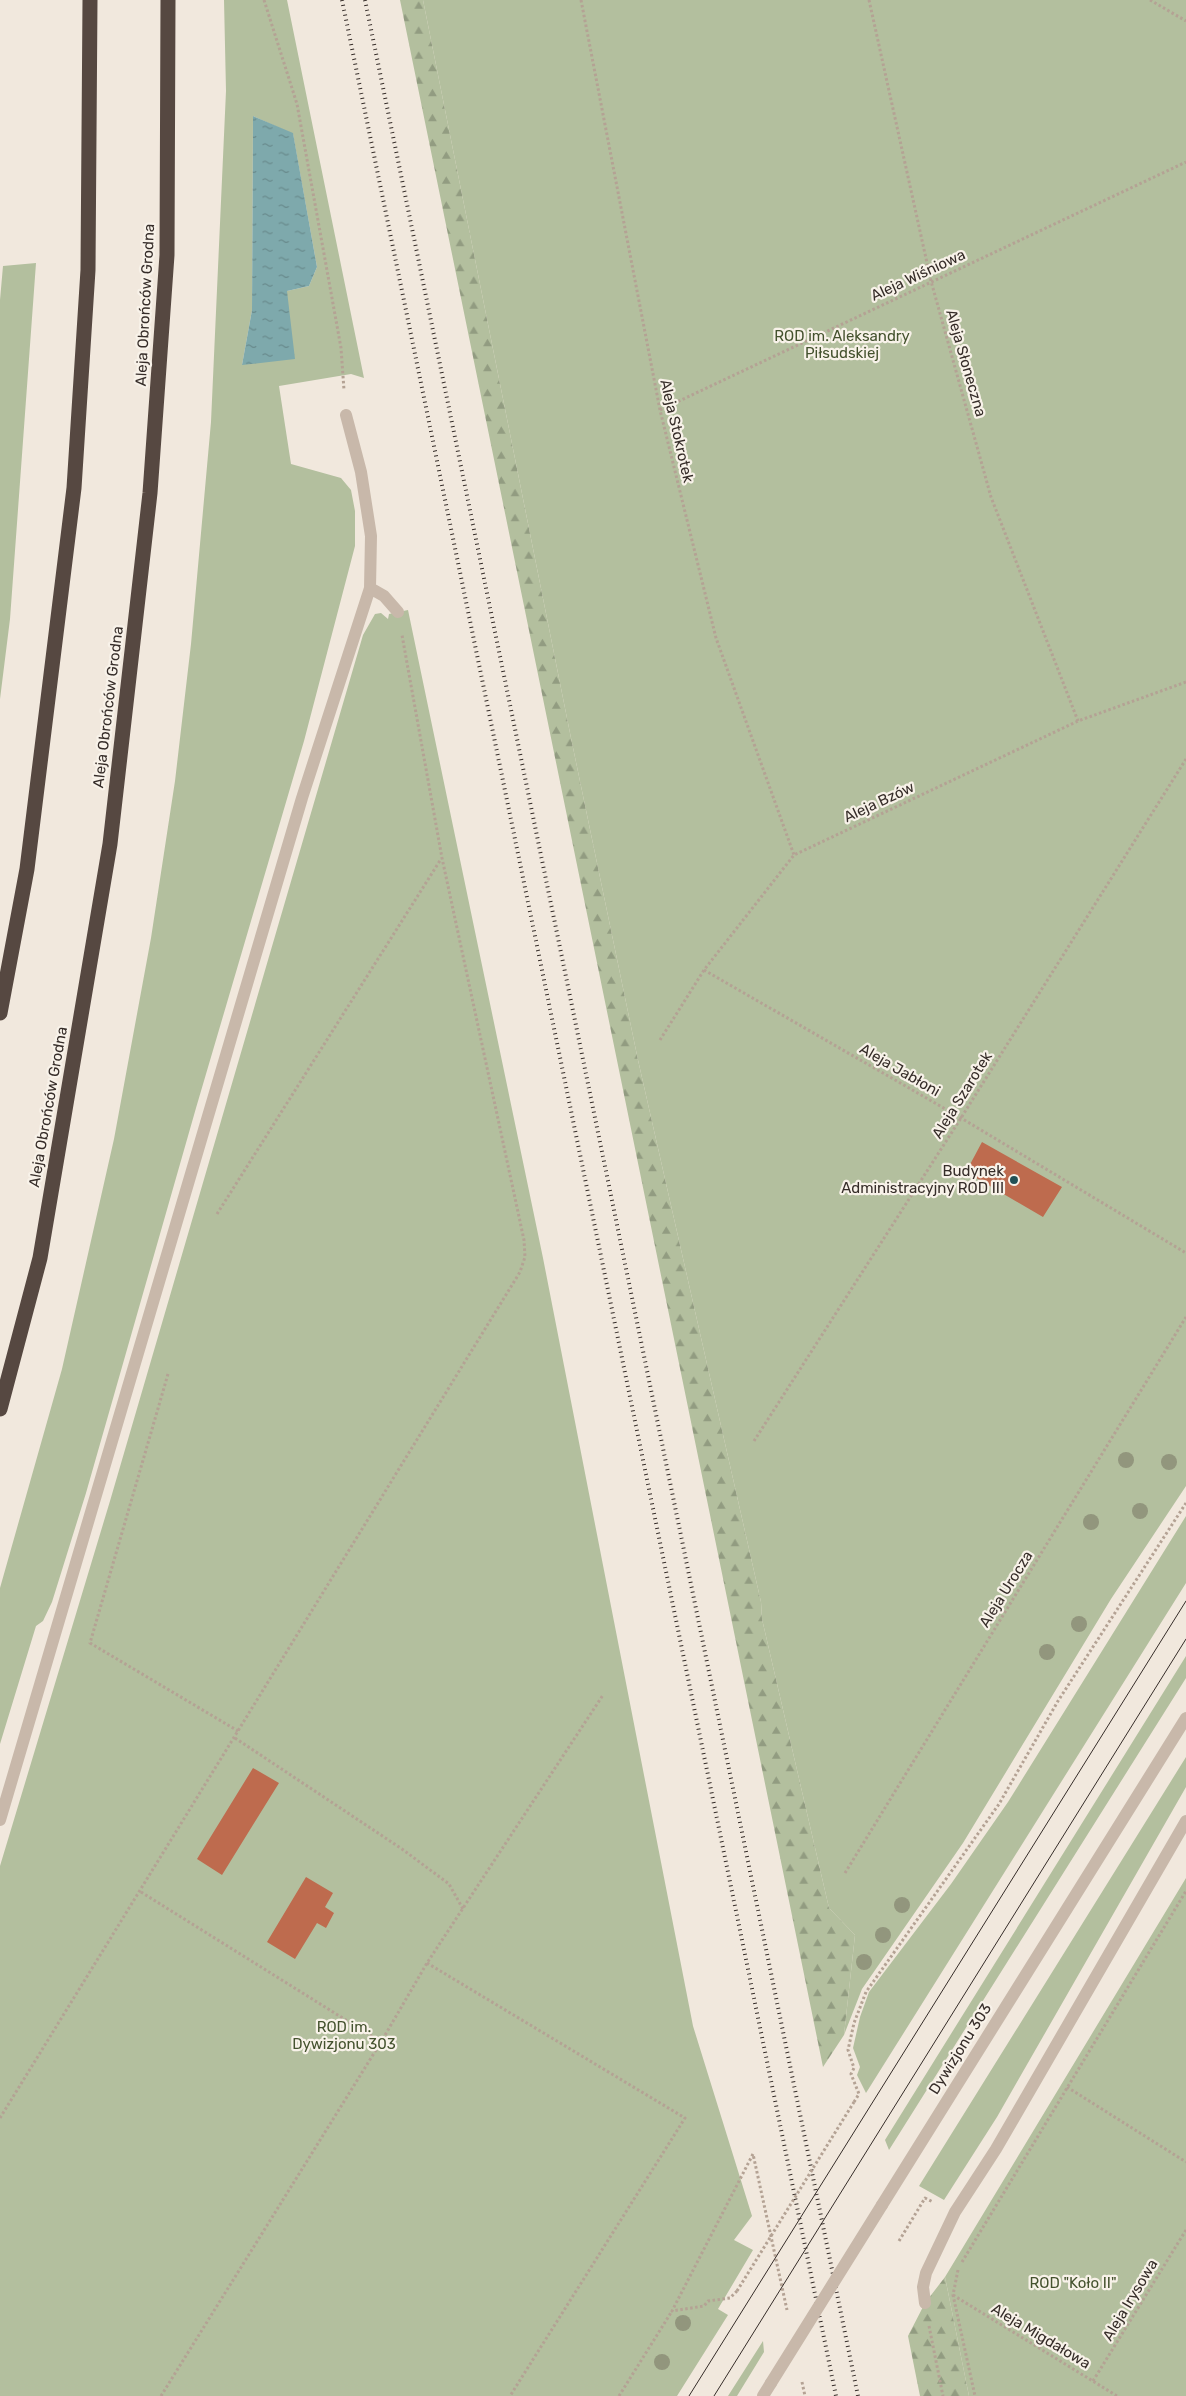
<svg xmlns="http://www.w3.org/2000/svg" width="1186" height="2396" viewBox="0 0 1186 2396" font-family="Rubik,sans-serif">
  <defs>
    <pattern id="forest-firs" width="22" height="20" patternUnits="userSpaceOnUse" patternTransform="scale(1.25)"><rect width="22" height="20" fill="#b3bf9e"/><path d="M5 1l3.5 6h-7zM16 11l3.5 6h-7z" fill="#929c81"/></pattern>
    <pattern id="water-ripples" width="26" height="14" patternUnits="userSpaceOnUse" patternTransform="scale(1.25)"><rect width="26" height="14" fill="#7ea9ac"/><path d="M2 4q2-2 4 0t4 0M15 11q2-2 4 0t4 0" fill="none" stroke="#688a8c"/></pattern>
  </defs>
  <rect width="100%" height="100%" fill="#f1e8dd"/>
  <path fill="#b3bf9e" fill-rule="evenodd" d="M224,0H287L364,378L351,374L279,386L291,464L341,478L351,490L355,511V546L304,741L196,1108L86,1493L52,1602L43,1621L36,1626L0,1744V1588L62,1369L114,1139L151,938L175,781L191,644L211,422L226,91ZM253,116L293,134L317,267L309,286L287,291L242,365L252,310Z
    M423,0H1186V1486L1111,1599L963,1843L862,1989L844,2035L855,1935L829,1908L762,1619L761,1602L638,1060L571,738Z
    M36,263L10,619L0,699V300L3,266Z
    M408,610L543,1258L693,2026L752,2216L734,2240L753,2250L718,2309L728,2315L677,2396H0V1866L110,1501L363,635L375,614L381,613L388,619L389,614Z
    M1186,1516V1583L866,2093L857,2075L860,2067L853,2048L860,2017L869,1992L951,1884L1008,1802Z
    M1186,1656V1678L889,2150L885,2140Z
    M1186,1757V1787L997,2117L944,2200L919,2186Z
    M1186,1878V2396H969L945,2277Z
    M763,2341L764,2352L737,2396H728Z"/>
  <path fill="url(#forest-firs)" d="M400,0H423L571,738L638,1060L761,1602L762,1619L829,1908L855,1935L844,2035L823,2067Z
    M945,2277L969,2396H920L908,2336L925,2303Z"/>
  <path fill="url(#water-ripples)" d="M253,116L293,133L317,267L309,286L287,291L295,359L242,365L252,310Z"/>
  <path fill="#be6b4e" d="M982,1142L1062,1187L1043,1217L966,1172Z
    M253,1768L279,1783L222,1875L197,1859Z
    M306,1877L333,1893L325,1907L334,1913L326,1928L317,1923L295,1959L267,1942Z"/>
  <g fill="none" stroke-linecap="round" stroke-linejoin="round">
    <path stroke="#b4a294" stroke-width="3" stroke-dasharray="2.5 2.5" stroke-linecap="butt" d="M264,0L297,104L341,348L344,390
      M581,0L660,410L716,638L794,855
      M869,0L931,281L991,497L1078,721
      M1150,0L1186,21
      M660,410L1186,162
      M704,970L961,1118L1186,1253
      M660,1040L704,970L794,855L1078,721L1186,682
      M217,1214L441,859
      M168,1374L90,1643L238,1731
      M754,1441L961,1118L1186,759
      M235,1738L402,1849L449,1884L463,1909
      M845,1873L1186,1317
      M141,1892L381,2042
      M427,1963L685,2118L510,2396
      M1067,2087L1186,2162
      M854,2102L859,2094L851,2074L854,2068L848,2050L854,2023L866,1992L999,1804L1058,1701L1186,1503
      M0,2118L520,1272L525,1257L524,1240L442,858L402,635
      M899,2241L925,2198L933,2202
      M962,2262L1186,1891
      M958,2270L953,2295L975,2396
      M737,2291L730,2298L708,2301L704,2306L672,2311L753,2154L787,2310
      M953,2295L1117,2396
      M929,2326L943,2396
      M1093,2381L1186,2230
      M802,2382L805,2396
      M161,2396L381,2042L427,1963L603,1695
      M619,2396L672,2311"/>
    <path stroke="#c8b8aa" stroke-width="12" d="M370,588L384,596L398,612
      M0,1820L302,798L370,588L371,536L361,472L346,415
      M925,2303L923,2287L926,2273L955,2212L996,2149L1186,1821"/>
    <path stroke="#c8b8aa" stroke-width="12" d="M882,2205L1186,1718
      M763,2396L771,2383"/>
    <path stroke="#564841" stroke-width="15" d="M0,1013L27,869L74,488L88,270L90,0
      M0,1409L40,1258L110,844L150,493L167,255L168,0"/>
    <path stroke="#362d29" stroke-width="1" d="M689,2396L1186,1601
      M714,2396L1186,1639"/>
    <path stroke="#362d29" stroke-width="4" stroke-dasharray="1 4" stroke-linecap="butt" d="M342,0L836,2396
      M365,0L858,2396"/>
    <path stroke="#b4a294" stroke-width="3" stroke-dasharray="2.5 2.5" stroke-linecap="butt" d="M737,2291L854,2102"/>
    <path stroke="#c8b8aa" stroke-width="12" d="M771,2383L882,2205"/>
  </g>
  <g fill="#92967d">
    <circle cx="1126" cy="1460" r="8"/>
    <circle cx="1169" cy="1462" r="8"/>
    <circle cx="1140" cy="1511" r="8"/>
    <circle cx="1091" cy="1522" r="8"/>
    <circle cx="1079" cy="1624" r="8"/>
    <circle cx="1047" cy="1652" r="8"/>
    <circle cx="902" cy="1905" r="8"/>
    <circle cx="883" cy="1935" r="8"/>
    <circle cx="864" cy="1962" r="8"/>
    <circle cx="683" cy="2323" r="8"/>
    <circle cx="662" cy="2362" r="8"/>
  </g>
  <circle fill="#215055" stroke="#f8f2e9" stroke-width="2" cx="1014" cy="1180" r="5"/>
  <g text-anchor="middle" stroke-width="4.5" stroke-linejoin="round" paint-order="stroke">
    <g font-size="15" fill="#362d29" stroke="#f8f2e9">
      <text transform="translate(918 275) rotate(-25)" y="5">Aleja Wiśniowa</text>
      <text transform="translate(145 305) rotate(-87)" y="5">Aleja Obrońców Grodna</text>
      <text transform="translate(966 363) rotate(74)" y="5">Aleja Słoneczna</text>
      <text transform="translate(677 431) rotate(77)" y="5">Aleja Stokrotek</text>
      <text transform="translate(108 707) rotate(-83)" y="5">Aleja Obrońców Grodna</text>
      <text transform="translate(879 802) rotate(-25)" y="5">Aleja Bzów</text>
      <text transform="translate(900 1070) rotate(30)" y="5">Aleja Jabłoni</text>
      <text transform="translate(962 1095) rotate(-58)" y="5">Aleja Szarotek</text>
      <text transform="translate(48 1107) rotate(-80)" y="5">Aleja Obrońców Grodna</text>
      <text transform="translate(1006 1589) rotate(-58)" y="5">Aleja Urocza</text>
      <text transform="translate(960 2049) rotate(-58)" y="5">Dywizjonu 303</text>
      <text transform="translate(1130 2300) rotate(-59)" y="5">Aleja Irysowa</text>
      <text transform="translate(1041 2336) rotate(31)" y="5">Aleja Migdałowa</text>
    </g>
    <g font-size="15" fill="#44522e" stroke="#f8f2e9">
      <text x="842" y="341">ROD im. Aleksandry<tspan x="842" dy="17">Piłsudskiej</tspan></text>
      <text x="344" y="2032">ROD im.<tspan x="344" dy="17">Dywizjonu 303</tspan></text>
      <text x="1073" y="2288">ROD "Koło II"</text>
    </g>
    <g font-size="15" fill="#362d29" stroke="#f8f2e9" text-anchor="end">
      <text x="1004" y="1176">Budynek<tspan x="1004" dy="17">Administracyjny ROD III</tspan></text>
    </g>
  </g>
</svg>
